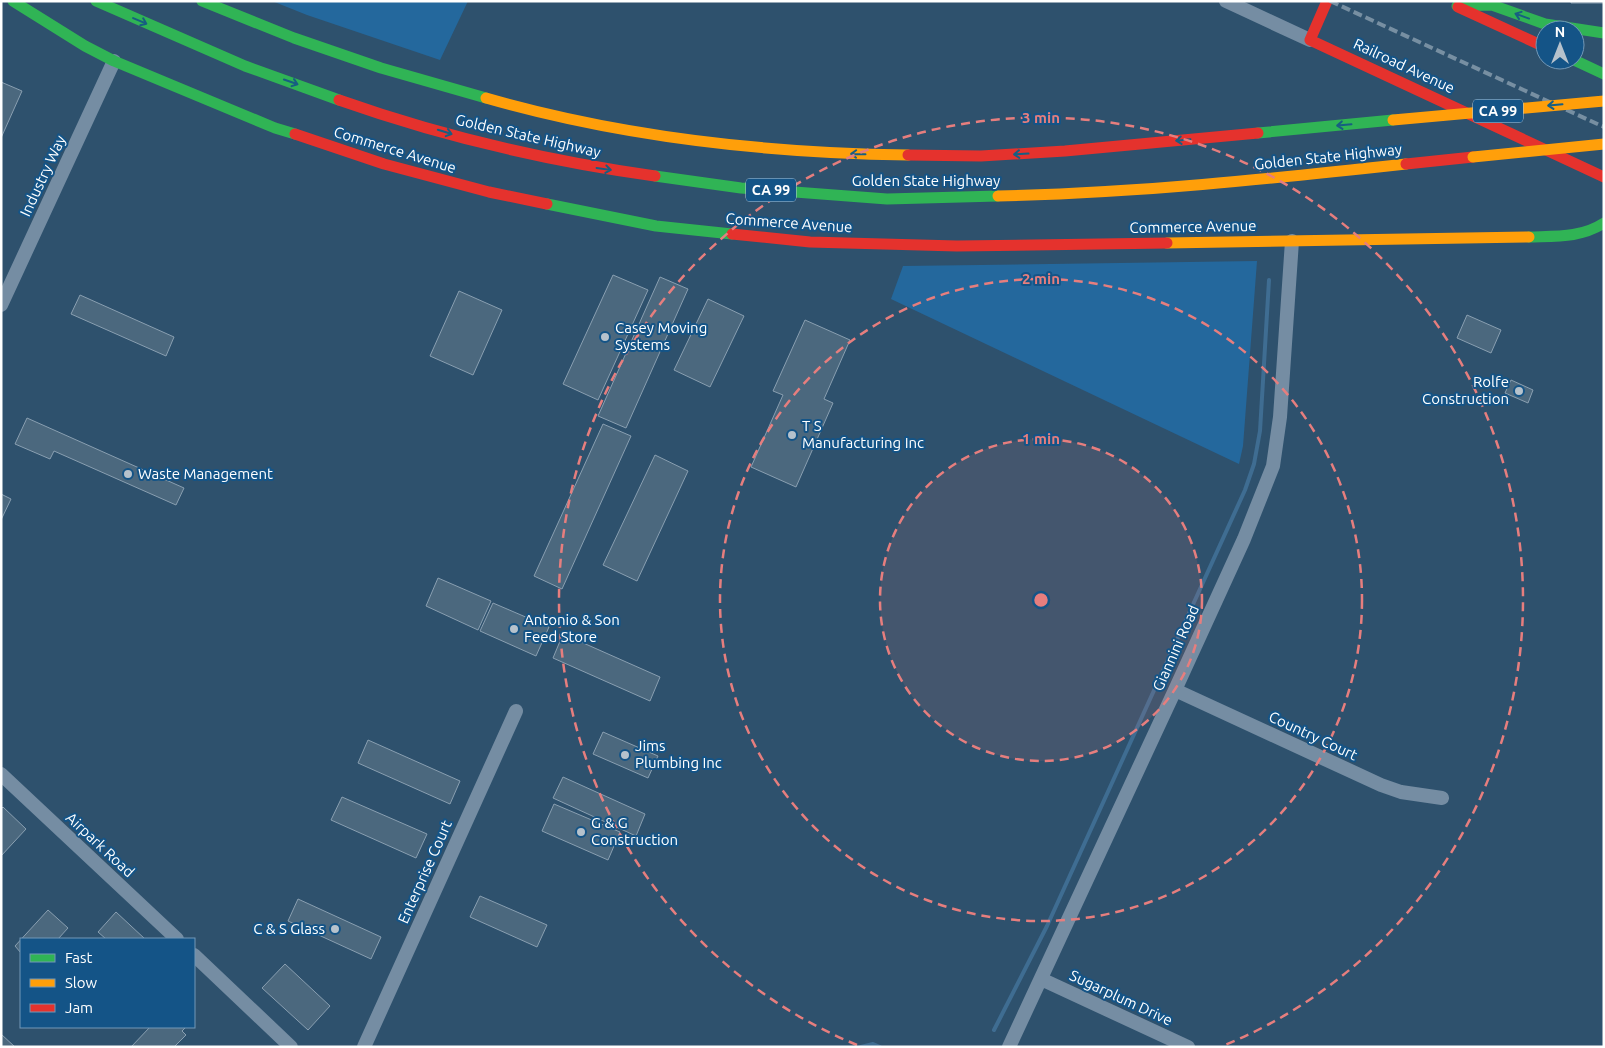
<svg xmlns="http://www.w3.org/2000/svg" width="1605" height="1048" viewBox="0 0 1605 1048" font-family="Ubuntu,sans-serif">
  <rect width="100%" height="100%" fill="#2e516d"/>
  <path fill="#24689d" d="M272,1H468L440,60L307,15Z
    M1257,261L1243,446L1239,464L891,299L903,266Z"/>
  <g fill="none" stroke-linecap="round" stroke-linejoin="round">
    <path stroke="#3f6d92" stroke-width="4" d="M994,1030L1047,926L1245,490L1254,464L1260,431L1269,280
      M861,1047L873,1044L880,1047"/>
  </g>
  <path fill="#4b687e" stroke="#899fb1" d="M1571,1H1604V3H1571Z
    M1,82L22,91L1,138Z
    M613,275L648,290L598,400L563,384Z
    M660,277L688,289L626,428L598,416Z
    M459,291L502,310L473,375L430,356Z
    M80,295L174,337L166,356L71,314Z
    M708,299L744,316L710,387L674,370Z
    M1467,315L1501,330L1491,353L1457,338Z
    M805,320L850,340L824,399L833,403L796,487L751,467L783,395L773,391Z
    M1511,380L1533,390L1528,403L1505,393Z
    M27,418L184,488L176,505L54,451L50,459L15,444Z
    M603,424L631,436L562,589L534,576Z
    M655,455L688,471L637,581L603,565Z
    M1,494L11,499L1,520Z
    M438,578L491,601L478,630L426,606Z
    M493,603L549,627L536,656L480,631Z
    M563,634L660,677L650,701L553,658Z
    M603,732L658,756L648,778L593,754Z
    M368,740L460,781L450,804L358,763Z
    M563,777L645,814L636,836L553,798Z
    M342,797L427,834L416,858L331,820Z
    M554,804L620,832L608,860L542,831Z
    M3,807L26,829L1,856V809Z
    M480,896L547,925L537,947L470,917Z
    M298,899L381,937L371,959L288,921Z
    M48,910L68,928L58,939H21V953L15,946Z
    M116,912L145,939H106L98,932Z
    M285,964L330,1006L308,1030L262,988Z
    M150,1027H186L182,1031L186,1035L174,1047H131Z
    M1,1034L15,1047H1Z"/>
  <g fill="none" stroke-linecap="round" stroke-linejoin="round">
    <path stroke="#758da3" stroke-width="14" d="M1226,1L1310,40
      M1,305L114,61
      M1175,690L1381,785L1401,792L1442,798
      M1,774L177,939
      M194,955L291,1047
      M1041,979L1188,1047
      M364,1047L516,711
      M1009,1047L1175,690L1244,539L1273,466L1280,417L1292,241"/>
    <path stroke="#30b455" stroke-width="11" d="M13,1L85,46L114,61L275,128L295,134
      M96,1L245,66L339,100
      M202,1L294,38L381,68L486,98
      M1457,6L1492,5L1545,24L1604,33
      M1574,60L1604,74
      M1258,133L1393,120
      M655,176L741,188L887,199L998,196
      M547,204L656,226L732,234
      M1529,237C1555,236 1581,238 1604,223"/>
    <path stroke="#ff9f0a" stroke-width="11" d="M486,98C622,137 767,153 908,155
      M998,196C1135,193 1270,179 1406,164
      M1167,243L1529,237"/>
    <path stroke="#e5322d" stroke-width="11" d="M1327,1L1310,40L1604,177
      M1458,7L1545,47
      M339,100C441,136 547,161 655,176
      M295,134L384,164L489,192L547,204
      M908,155L981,156L1065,151L1258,133
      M1406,164L1473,157
      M732,234L810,242L957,246L1167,243"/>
    <path stroke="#778fa2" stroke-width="4" stroke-dasharray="9 4" stroke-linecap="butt" d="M1330,1L1604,127"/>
    <path stroke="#ff9f0a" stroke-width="11" d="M1393,120L1604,101
      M1473,157L1604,144"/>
  </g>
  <defs><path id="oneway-shaft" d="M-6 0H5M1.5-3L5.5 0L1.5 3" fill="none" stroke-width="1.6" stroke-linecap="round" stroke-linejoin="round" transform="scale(1.25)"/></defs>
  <g stroke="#175e82">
    <use href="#oneway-shaft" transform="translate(1522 16) rotate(-160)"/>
    <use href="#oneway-shaft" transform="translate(140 21) rotate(23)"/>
    <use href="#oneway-shaft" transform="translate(291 82) rotate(19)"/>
    <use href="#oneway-shaft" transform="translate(1555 105) rotate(175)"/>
    <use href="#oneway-shaft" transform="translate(1344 125) rotate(175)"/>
    <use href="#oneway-shaft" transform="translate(445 132) rotate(17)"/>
    <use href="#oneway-shaft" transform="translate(1183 140) rotate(174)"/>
    <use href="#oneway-shaft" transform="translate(858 154) rotate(-179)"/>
    <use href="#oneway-shaft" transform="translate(1021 154) rotate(177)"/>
    <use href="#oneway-shaft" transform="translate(604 169) rotate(8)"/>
  </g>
  <circle cx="1041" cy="600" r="161" fill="#e67e7e" fill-opacity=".12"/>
  <g fill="none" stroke="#e67e7e" stroke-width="2.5" stroke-dasharray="9 6">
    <circle cx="1041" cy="600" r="161"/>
    <circle cx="1041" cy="600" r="321"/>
    <path d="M857 1045A482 482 0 1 1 1225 1045"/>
  </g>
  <g fill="#b6c2cc" stroke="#145487" stroke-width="2">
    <circle cx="605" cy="337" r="5"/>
    <circle cx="1519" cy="391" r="5"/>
    <circle cx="792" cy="435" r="5"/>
    <circle cx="128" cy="474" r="5"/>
    <circle cx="514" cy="629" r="5"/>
    <circle cx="625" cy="755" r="5"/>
    <circle cx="581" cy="832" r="5"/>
    <circle cx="335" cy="929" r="5"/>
  </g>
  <g text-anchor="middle" stroke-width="4" stroke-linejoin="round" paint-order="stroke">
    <g fill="#145487" stroke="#b8ccdb" stroke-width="1">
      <rect x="1473" y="99.5" width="50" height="23" rx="4"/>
      <rect x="746" y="178.5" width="50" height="23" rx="4"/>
    </g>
    <g font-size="14" font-weight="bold" fill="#fff">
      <text x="1498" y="116">CA 99</text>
      <text x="771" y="195">CA 99</text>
    </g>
    <g font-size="15" fill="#fff" stroke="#145487">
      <text transform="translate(1404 66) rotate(25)" y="5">Railroad Avenue</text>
      <text transform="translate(528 136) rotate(13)" y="5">Golden State Highway</text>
      <text transform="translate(395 150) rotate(17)" y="5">Commerce Avenue</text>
      <text transform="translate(1328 157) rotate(-6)" y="5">Golden State Highway</text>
      <text transform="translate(43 176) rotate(-65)" y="5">Industry Way</text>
      <text x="926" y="186">Golden State Highway</text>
      <text transform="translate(789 223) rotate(4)" y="5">Commerce Avenue</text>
      <text transform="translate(1193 227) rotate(-1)" y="5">Commerce Avenue</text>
      <text transform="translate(1176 648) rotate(-66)" y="5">Giannini Road</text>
      <text transform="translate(1313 736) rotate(25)" y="5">Country Court</text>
      <text transform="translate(100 845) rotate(43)" y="5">Airpark Road</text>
      <text transform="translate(425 872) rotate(-66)" y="5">Enterprise Court</text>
      <text transform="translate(1121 998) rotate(25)" y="5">Sugarplum Drive</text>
    </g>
    <g font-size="15" fill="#fff" stroke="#145487" text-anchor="start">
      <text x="615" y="333">Casey Moving<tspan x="615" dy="17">Systems</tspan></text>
      <text x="1509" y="387" text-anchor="end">Rolfe<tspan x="1509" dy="17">Construction</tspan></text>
      <text x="802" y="431">T S<tspan x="802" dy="17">Manufacturing Inc</tspan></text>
      <text x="138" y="479">Waste Management</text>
      <text x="524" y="625">Antonio &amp; Son<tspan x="524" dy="17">Feed Store</tspan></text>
      <text x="635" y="751">Jims<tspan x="635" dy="17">Plumbing Inc</tspan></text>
      <text x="591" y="828">G &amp; G<tspan x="591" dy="17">Construction</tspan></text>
      <text x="325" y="934" text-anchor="end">C &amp; S Glass</text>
    </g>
  </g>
  <circle cx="1041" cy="600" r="8" fill="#e67e7e" stroke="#145487" stroke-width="2.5"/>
  <g font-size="15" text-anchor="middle" font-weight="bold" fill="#e67e7e" stroke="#145487" stroke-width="4" stroke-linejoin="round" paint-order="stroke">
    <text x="1041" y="123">3 min</text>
    <text x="1041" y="284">2 min</text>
    <text x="1041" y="444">1 min</text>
  </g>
  <rect width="1605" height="1048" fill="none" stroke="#ffffff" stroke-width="5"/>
  <rect x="20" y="938" width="175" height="90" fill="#145487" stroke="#7298b7"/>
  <rect x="30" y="954" width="25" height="8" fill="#30b455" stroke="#7298b7"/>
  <text x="65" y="963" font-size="15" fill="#ffffff">Fast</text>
  <rect x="30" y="979" width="25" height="8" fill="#ff9f0a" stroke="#7298b7"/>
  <text x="65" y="988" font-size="15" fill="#ffffff">Slow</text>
  <rect x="30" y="1004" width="25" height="8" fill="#e5322d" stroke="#7298b7"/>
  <text x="65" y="1013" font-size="15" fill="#ffffff">Jam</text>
  <g transform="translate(1560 45)"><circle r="24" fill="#145487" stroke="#7298b7"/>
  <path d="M0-4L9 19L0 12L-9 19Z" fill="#b6c2cc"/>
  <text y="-8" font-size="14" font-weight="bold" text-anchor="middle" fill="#ffffff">N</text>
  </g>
</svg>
